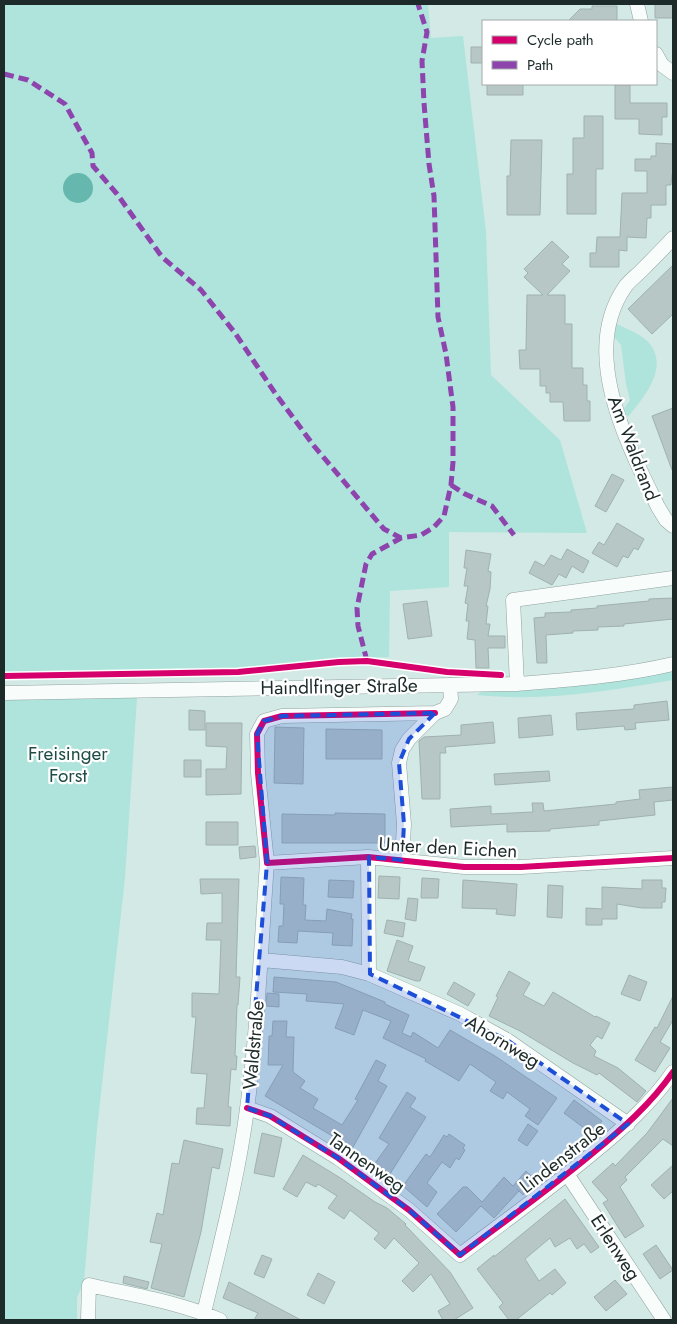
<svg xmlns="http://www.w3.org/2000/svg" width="677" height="1324" viewBox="0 0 677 1324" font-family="Jost,sans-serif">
  <rect width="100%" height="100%" fill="#d3e9e5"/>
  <path fill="#aee4dc" d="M4,4H428L431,38L463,36L486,232L491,375L560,440L587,533L449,532V587L390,591L389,657L318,660L243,669L4,673Z
    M617,324C627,329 643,335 650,344C669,369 643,398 628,417L623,410L630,400L626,384L621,345L612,334Z
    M673,671V680C607,691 545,702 477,695L482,691C547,690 610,684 673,671Z
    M22,698H137L125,878L97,1129L84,1281L77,1298V1320H4V700Z"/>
  <path fill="#66b7ae" d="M63 188a15 15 0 1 1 30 0a15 15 0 1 1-30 0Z"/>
  <path fill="#b6c7c5" stroke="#a0b1af" d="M655,4H673V18H655Z
    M592,6H617V21H568L580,9H592Z
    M471,47H483V63H471Z
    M487,84H523V95H487Z
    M615,85H630V103H667V117H662V135L639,134V119H615Z
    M584,116H603V169H596V214H567V174H573V138H584Z
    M511,140H542L540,215H507V176H510Z
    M656,143L673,144V174H672L671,185H666V205H651V218H647L646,238L627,237V251L619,250V267H590V253H596L597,237H620L622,193H647V171H635V159H651V156H656Z
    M552,241L569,257L562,264L570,271L547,295H565V324H572V368H583V385H587V401H590V421H564L563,402H550V393H546V386H540V369H520L519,350H526L527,295H543L524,277L528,273L524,269Z
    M673,265V314L652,334L628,309Z
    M673,408V470H672L652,416Z
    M612,474L624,480L606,512L595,506Z
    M617,523L644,539L638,550L634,548L628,558L623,556L617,567L592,553L599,542L604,545Z
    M567,549L589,561L583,573L572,566L566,578L559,574L552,585L529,573L535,561L544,566L551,555L561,560Z
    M466,550L491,554L488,571L491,572L490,589L486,606H488L486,624H490L488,636H505V648H488L489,668H476L475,640L467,639L469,621H466L468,604L465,603L468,586H464L467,568H464Z
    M673,598V619L624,624V626L598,627V630L573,631V633L546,635L547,663H537L534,618L545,617V613L571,612V610L597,608V606L649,601V599Z
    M427,601L432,636L408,639L403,604Z
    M667,701L669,720L635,723L636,729L625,730L624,726L577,730L576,713L634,709V705Z
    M189,710L205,711V730H189Z
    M551,715L553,735L519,738L518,718Z
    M493,722L495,743L445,747L446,753H440V799H422L419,741L424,737L461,735V725Z
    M206,723H242L241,794L206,795V769H226L227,747L206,746Z
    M275,727L304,728L303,784L274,783Z
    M326,729L382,730V759H326Z
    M184,760H201V777H184Z
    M549,771L550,781L495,785L494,774Z
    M673,787V800L654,802L655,815L599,821V825L550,829V831L507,832V824L451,827L450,809L491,806V814L533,812L532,803H543L544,811L616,804V802L640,799L639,790Z
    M335,813L385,814V843H282V814L335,815Z
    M206,822H238V845H206Z
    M255,846L256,857L240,859L239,847Z
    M379,876L400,877L399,899L378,898Z
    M281,877L304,878L303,905H306L305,920L326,921L327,909L352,914L351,919H353L352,946L332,945L333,933L298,931L297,943L278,942L279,926H283L284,904H280Z
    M422,878L439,879L438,898H421Z
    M200,879H239L236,977H240L238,1005H237L235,1056H237L236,1070L231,1069L228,1107H231L230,1126L196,1124L197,1108H204L207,1074L191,1073L196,1017H192V993L219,994L221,940H206L207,923H222V893L201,894Z
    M329,880L354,881L353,898L328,897Z
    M463,880L517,884L515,916L496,914L497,909L462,908Z
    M642,880H662V888H666L665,902H662V908H642L617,904V919H602V925H586V908L602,909V887L642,889Z
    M548,885L563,886L562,918L547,917Z
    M408,898L418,899L416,921L405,919Z
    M387,920L405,923L403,937L384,933Z
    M397,940L413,946L408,961L425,967L420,981H416L387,971Z
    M509,971L530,983L523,995L544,1006L553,992L595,1017L596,1016L610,1023L602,1039L597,1036L590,1045L596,1051L594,1056L618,1068L646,1091L637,1102L599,1073L597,1075L573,1063L520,1031L489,1016L498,997L496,996Z
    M629,975L647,982L640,1001L621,994Z
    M274,977L336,982L385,1002V1004L409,1015L402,1033L411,1037L413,1032L438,1048L450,1030L495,1056L557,1098L538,1125L525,1116L530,1109L507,1092L503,1099L490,1091L496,1082L470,1064L459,1081L425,1061L426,1059L383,1038L391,1021L363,1010L354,1035L335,1028L344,1004L306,1001L307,994L273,992Z
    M454,982L475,994L468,1006L447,994Z
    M267,993L279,994V1007L266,1006Z
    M673,996V1020L660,1042L670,1048L655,1072L635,1060L655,1027L657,1028Z
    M273,1021H287L286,1037H294L293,1072L305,1081L300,1088L318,1099L313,1108L342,1125L358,1100L355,1099L376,1060L386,1065L378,1081L387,1086L352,1149L334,1137L265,1096L283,1065H268L269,1036H272Z
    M407,1092L416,1098L410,1107L426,1117L388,1177L373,1166L389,1144L379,1138Z
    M673,1098V1146L663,1139L625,1177L627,1180L620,1187L644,1226L625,1238L603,1203L608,1200L592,1182L613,1163L615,1166L647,1133Z
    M574,1100L602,1121L592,1134L564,1113Z
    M528,1124L538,1131L527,1146L518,1140Z
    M262,1133L282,1138L274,1177L254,1173Z
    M449,1134L465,1145L463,1148L465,1150L459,1160L456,1158L450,1168L442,1162L427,1183L437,1192L427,1207L403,1186L426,1154L430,1157L444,1135L447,1137Z
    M184,1140L223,1149L219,1169L212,1167L201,1232L184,1297L151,1288L162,1244L150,1242L157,1213L163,1215L172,1163L179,1164Z
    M303,1155L342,1179L375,1202L387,1208L406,1224L405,1225L450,1272L473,1308L454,1320H443L438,1311L450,1304L431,1274L413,1292L402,1281L419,1263L394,1238L385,1249L374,1239L379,1233L350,1210L344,1219L328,1208L337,1196L318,1184L316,1187L306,1182L297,1197L283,1189Z
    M673,1165V1191L664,1199L651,1185Z
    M526,1171L537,1181L523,1195L517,1189L519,1191L494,1218L481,1206L456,1232L437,1214L463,1187H467L482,1202L504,1177L513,1186Z
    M565,1199L599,1247L591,1253L584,1244L577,1249L570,1238L555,1247L550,1238L525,1259L539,1281L555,1269L566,1283L552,1295L550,1293L516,1320H509L499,1307L503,1303L477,1269L494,1255V1257Z
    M656,1245L673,1270L660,1279L643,1254Z
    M262,1255L272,1259L264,1278L254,1274Z
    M318,1273L335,1282L324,1304L307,1295Z
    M124,1276L149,1282L147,1289L123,1283Z
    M615,1280L627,1294L606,1311L594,1297Z
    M229,1282L301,1320H254L258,1313L223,1298Z"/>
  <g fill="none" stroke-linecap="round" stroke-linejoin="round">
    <g stroke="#92a3a0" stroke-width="15">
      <path id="minor" d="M637,4L641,21
        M656,54L662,65L673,73
        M673,238C663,249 652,260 641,271C636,276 629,281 625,287C579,353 628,445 658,507L666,520L673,526
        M517,684L513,600L673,578
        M4,693L517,684C569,680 622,676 673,664
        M435,713L282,716L264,721L257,734L258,773L267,863L368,857L464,867H521L673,858
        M368,857L369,974
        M402,860L404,824L399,763L402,750L409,739L435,713L445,709L451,699L450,685
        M261,960L342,967L369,974L460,1014L507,1040L628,1124
        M247,1108L270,1116L338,1158L409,1210L460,1255C505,1221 550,1189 593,1153C622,1129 651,1104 673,1072
        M567,1174L664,1320
        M204,1313C220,1245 238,1178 247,1109C258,1027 261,945 267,863
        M88,1320L89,1285C133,1295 179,1302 220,1320"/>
    </g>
    <use href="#minor" stroke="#f8fcfb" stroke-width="14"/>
    <path stroke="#8e44ad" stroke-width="5" stroke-dasharray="10 5" stroke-linecap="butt" d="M4,74L28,80L65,104L92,153L93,166L117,194L162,257L201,290L235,333L275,393L314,446L378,522L384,529L401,538
      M451,485L465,494L492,506L514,535
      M367,661L358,626L357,608L366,564L372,554L401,538L421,535L434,527L444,516L451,485L453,462V407L446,354L438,317L434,196L429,164L424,103L422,61L427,32L418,4"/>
    <g stroke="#fff" stroke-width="9">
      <path id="cycleway" d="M4,676L238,672L339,662L367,661L447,672L501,675
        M435,713L282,716L264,721L257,734L258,773L267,863L368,857L464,867H521L673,858
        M247,1108L270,1116L338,1158L409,1210L460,1255C505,1221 550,1189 593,1153C622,1129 651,1104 673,1072"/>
    </g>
    <use href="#cycleway" stroke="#d6006c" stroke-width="6"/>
  </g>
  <path fill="#1d4ed8" fill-opacity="0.2" stroke="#1d4ed8" stroke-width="4" stroke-dasharray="10 6" stroke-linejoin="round" d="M435,713L409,739L399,763L404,824L402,860L369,857L370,974L507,1040L628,1124L460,1255L409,1210L338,1158L270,1116L247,1108L267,863L257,734L264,721L282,716Z"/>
  <g text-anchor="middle" stroke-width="4.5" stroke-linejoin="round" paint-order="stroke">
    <g font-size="19" fill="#1c2b29" stroke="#fff">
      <text transform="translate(634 448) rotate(69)" y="7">Am Waldrand</text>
      <text transform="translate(339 686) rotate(-1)" y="7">Haindlfinger Straße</text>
      <text transform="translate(448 847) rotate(3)" y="7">Unter den Eichen</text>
      <text transform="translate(503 1041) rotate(31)" y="7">Ahornweg</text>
      <text transform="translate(253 1045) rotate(-85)" y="7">Waldstraße</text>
      <text transform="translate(562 1157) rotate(-38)" y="7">Lindenstraße</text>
      <text transform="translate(367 1162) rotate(35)" y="7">Tannenweg</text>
      <text transform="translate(616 1247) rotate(57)" y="7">Erlenweg</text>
    </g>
    <g font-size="19" fill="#1e4c46" stroke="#fff">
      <text x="68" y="760">Freisinger<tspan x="68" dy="22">Forst</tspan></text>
    </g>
  </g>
  <rect width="677" height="1324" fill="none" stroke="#1c2b29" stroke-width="10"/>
  <rect x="482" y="20" width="175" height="65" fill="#ffffff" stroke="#a4aaa9"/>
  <rect x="492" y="36" width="25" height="8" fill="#d6006c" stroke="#a4aaa9"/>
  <text x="527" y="45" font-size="15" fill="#1c2b29">Cycle path</text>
  <rect x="492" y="61" width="25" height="8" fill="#8e44ad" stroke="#a4aaa9"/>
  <text x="527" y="70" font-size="15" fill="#1c2b29">Path</text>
</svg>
